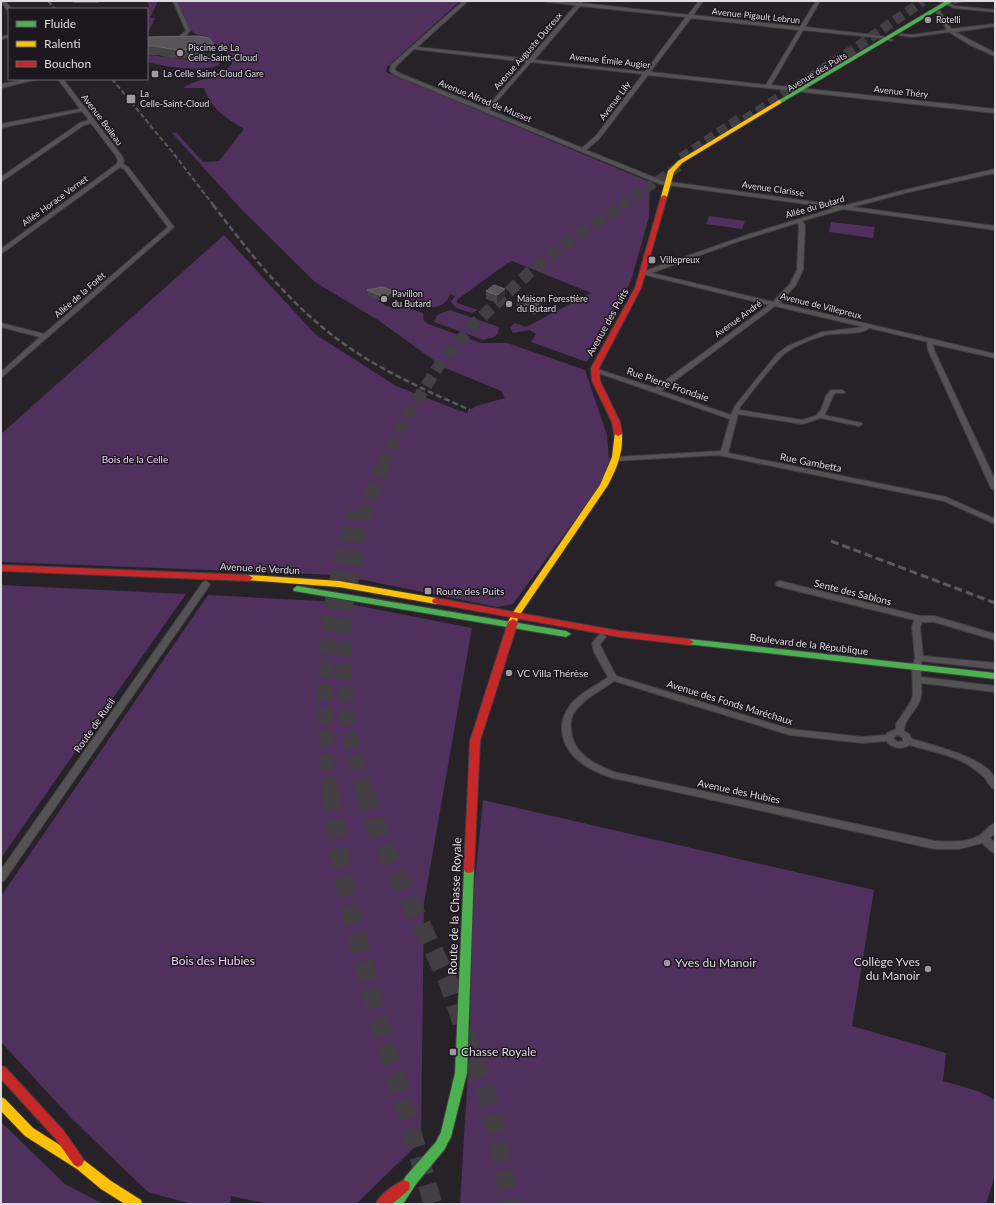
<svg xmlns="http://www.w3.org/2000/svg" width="996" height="1205" viewBox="0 0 996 1205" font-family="Lato,sans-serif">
  <rect width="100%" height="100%" fill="#262228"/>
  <path fill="#50305d" d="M144,1H158L150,18H155L147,35V11L149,7L148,3Z
    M178,1H460L387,67L386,72L650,182L649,217L631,281L587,362L531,342L536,334L530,330L513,333L510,327L515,323L526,327L591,293L512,261L506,264L457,300V303L478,310L472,313L456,308L451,302L455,296L451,294C448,297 447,302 443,304C430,311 419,308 409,300L410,299L397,294L395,296L388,293L378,301L384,304V305L396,309L406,307L423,313L424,321L428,324L481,343H507L585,370L607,435L609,461L607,472L592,497L513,604L497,607L339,575L1,562V434L224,235L315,334L396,386L466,413L476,406L505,398L501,391L443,367L378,320L315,282L242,210L172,133L176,132L203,162L219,161L244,129C226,118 210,108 204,88H183C200,77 218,80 232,64C227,40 201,43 188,27C183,21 180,12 177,5Z
    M214,52L217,53L221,60L218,66C200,72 166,67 147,62V55C162,55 204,66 214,55Z
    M709,216L745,221L742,229L706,224Z
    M831,222L875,227L873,238L829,232Z
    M450,310L499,327L498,333L494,337L483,340L434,322L437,315Z
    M1,585L186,594L1,858Z
    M208,595L339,602L472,628L424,903L421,1141L356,1204H268L231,1196L230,1204H191L148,1192L71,1118L1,1042V896Z
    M483,800L874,890L852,1026L946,1053L943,1081L978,1091L995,1100V1175L986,1204H460L469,1054L473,899Z
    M1,1122L65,1184L103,1204H1Z"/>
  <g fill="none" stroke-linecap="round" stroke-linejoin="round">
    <path stroke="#423e44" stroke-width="10" stroke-dasharray="10 5" stroke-linecap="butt" d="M732,128L851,51L923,1
      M681,158L739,119
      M621,206L682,164"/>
    <path stroke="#423e44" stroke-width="12" stroke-dasharray="12 6" stroke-linecap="butt" d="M383,465L403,422L440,364L472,326L530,272L568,242L622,205"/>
    <path stroke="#423e44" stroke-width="15" stroke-dasharray="15 8" stroke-linecap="butt" d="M330,792L327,769L325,684L330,613L340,565L355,511
      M365,792L358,770L349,728L344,685V617L362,522L376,481L384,464"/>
    <path stroke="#423e44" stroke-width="19" stroke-dasharray="19 10" stroke-linecap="butt" d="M330,791L342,872L371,993L433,1204
      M365,791L374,820L396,873L448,981L492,1112L510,1204"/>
    <g stroke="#403d42" stroke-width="2">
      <path id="street" d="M1,1H5L11,9L7,10Z
        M173,1H177L190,31L185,36L182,44L176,45L174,44L178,42L181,35L186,31Z
        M463,1H468L417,47L529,59L576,5L547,2L545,1L578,3L579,1H582V3L688,15L699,1H703L693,15L800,27L816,1H820L805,27L881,36L893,40L891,41L881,38L803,30L771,85L995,109V113L648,75L599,139L586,150L663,181L843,206L909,189L995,169V173L909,192L852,207L995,226V230L843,209L802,221L805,225L803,270L795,286L779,303L995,354V358L933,344L934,350L995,480V490L991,488L928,350L927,344L928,342L870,328C858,336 839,332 825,335C812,339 790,347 781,357C767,371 753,391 740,407L739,410L802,420L816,416L821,410L826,396L831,390H842L845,392L844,393H835C830,400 829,408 824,415L861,423L862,424L861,425L859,426L821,418L802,424L738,414L728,453L946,497L995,519V524L944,501L718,455L614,461L613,459L617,457L721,451L730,419L593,371V369H597L655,388L769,305L642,274V272L750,234L835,208L660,184L395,75L390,71L391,65ZM580,6L686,17L645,72L534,60ZM691,18L799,30L766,85L650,72ZM414,49L527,62L487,107L485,108L399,73L395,70V67ZM531,62L643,74L595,137L582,148L489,110ZM797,223L799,225L797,270L790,284L773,302L651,273L739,241ZM775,306L864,327L822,332L788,346L777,354L735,406L731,415L661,391Z
        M939,1H945L955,6L995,10V12L954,8Z
        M954,1H965L955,3L953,2Z
        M938,11H940L951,29L995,24V26L955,32L995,53V56L970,45L949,32L912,37L899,35L901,34L912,35L947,30L936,12Z
        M9,35V37L1,39V37Z
        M29,79H38L1,88V84Z
        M58,79H63L122,156L124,161L123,164L128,167L174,227L3,376L1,377V372L40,337L1,327V323L44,334L168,227L124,169L120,167L1,254V249L117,164L118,161L116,156L91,123L84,125L1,182V177L80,123L89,120L82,111L1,128V124L80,109Z
        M206,581L210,584L209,586L4,881L1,882V870L203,582Z
        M780,581L920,616H934L995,634V640L934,622H922L920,627L923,656L995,663V669L922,661L920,667L921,677L995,686V692L921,683C921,687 922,692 921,696C919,710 904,717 904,731L909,734L912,739C931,745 990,758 995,780C996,783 995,787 995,789C990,788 988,782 985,778C980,773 973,768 967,764C950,754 929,751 910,745C902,750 892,748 886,741L863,743L790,735L614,681C602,690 586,697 577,709C572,714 570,722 571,729C572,753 594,764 614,772L935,841C950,842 967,843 980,835C985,832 989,825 995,823V833L990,838L995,843V853L992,852L982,843L959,849H935L613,778C590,771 564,757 562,730C561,721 565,712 571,704C581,692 596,686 608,677L594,652L592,643L599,635L602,634L606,637L600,644L601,647L616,676L790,729L863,737L886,735L887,733L896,729V724L910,703L913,696L912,667L915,658L912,627L914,620L777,586L776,584L777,582ZM898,735L903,738V741L898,742L894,739V737Z"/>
    </g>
    <g stroke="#403d42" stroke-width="2">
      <path id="fast" d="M946,1H953L781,103L776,102Z
        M297,586L566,631L571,634L566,637L294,591L293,589Z
        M689,639L995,673V679L686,644L684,642Z
        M469,865L473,866L474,869L467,1073L451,1137L444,1150L416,1184L403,1204H390L406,1176L436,1142L441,1132L455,1073L464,869L465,866Z"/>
    </g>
    <g stroke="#403d42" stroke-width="2">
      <path id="slow" d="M779,100L781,101V103L682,163L674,172L667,197L662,198L661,197L668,171L678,161Z
        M615,432H621L622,434C623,453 617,468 608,485L519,616L516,624H510L508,622L512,614L600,485L612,457Z
        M249,575L339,581L436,598L440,601L436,604L339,587L246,580L245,578Z
        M1,1097L5,1099L33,1128L85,1161L111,1181L141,1200L142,1204H125L101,1189L77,1169L25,1136L1,1111Z"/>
    </g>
    <g stroke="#403d42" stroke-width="2">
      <path id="jam" d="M664,195L667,197L641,288L599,368L600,381L620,422L622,434L618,436L614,434L612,422L592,381L591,368L635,288L661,197Z
        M1,565L249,575L253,578L249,581L1,571Z
        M436,598L620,631L689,639L694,642L689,645L620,637L433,603L432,601L433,599Z
        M513,619L518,622L480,741L474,869L473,872L469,873L465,872L464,869L470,741L508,622Z
        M1,1066L5,1067L63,1130L82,1157L84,1161L82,1165L78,1167L74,1165L55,1138L1,1079Z
        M404,1180L409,1182L410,1186L409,1190L392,1204H376C379,1195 395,1184 404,1180Z"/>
    </g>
    <use href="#street" fill="#555256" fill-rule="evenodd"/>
    <use href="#fast" fill="#4caf50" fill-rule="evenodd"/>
    <use href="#slow" fill="#ffc107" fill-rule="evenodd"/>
    <use href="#jam" fill="#c62828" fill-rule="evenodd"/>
    <path stroke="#5c595e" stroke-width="2" stroke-dasharray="5 2.5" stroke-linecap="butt" d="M48,1L55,9
      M112,79L174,154L214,206"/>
    <path stroke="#5c595e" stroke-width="2.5" stroke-dasharray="6 3" stroke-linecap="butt" d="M213,205C246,248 280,292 322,327C366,364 418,387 470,410"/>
    <path stroke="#5c595e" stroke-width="3" stroke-dasharray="8 4" stroke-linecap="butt" d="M831,541L995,603"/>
  </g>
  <path fill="#474347" d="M73,1H99V3H73Z
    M147,37L214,44L215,54L211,58L205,59L171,58L158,55H147Z
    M505,289V297L497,303L486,299V291Z
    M367,290L393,291V296L385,303L367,295Z
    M517,300L542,309L535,315L517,308Z"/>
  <path fill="#332f33" d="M214,44L215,54L211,58L205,59L204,50Z
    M505,289V297L497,303V295Z
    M393,291V296L385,303V297Z
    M542,301V309L535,315V307Z"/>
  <path fill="#585457" stroke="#6d696d" d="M197,36L209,38L214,44L209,49L204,50L170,49L156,46H147V37Z
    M494,285L505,289L497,295L486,291Z
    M382,287L393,291L385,297L367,290Z
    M525,295L542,301L535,307L517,300Z"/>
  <g fill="#9e9aa0" stroke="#1d1720" stroke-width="1.5">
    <circle cx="928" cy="20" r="4"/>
    <circle cx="180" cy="53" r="4"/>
    <rect x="151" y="70" width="8" height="8" rx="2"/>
    <rect x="126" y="94" width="10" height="10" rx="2"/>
    <rect x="648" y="256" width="8" height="8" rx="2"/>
    <circle cx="384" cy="299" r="4"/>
    <circle cx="509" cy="304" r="4"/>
    <rect x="424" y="587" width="8" height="8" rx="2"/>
    <circle cx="509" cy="673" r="4"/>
    <circle cx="667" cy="963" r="4"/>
    <circle cx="928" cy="969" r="4"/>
    <rect x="449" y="1048" width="8" height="8" rx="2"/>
  </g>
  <g text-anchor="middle" stroke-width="3" stroke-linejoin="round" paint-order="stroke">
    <g font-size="9" fill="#dedae1" stroke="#1d1720">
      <text transform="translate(756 16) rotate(6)" y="3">Avenue Pigault Lebrun</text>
      <text transform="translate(528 51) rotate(-49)" y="3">Avenue Auguste Dutreux</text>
      <text transform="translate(610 61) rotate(6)" y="3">Avenue Émile Augier</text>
      <text transform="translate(817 72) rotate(-31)" y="3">Avenue des Puits</text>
      <text transform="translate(901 92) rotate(6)" y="3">Avenue Théry</text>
      <text transform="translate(485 101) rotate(22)" y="3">Avenue Alfred de Musset</text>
      <text transform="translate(615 101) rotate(-53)" y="3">Avenue Lily</text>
      <text transform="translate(102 120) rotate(53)" y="3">Avenue Boileau</text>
      <text transform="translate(773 189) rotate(8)" y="3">Avenue Clarisse</text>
      <text transform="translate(55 201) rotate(-36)" y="3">Allée Horace Vernet</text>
      <text transform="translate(815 207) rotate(-16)" y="3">Allée du Butard</text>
      <text transform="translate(80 295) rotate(-41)" y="3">Allée de la Forêt</text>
      <text transform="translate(821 306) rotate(14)" y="3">Avenue de Villepreux</text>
      <text transform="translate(738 319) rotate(-36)" y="3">Avenue André</text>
    </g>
    <g font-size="9" fill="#dedae1" stroke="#1d1720" text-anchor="start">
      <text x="936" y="23">Rotelli</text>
      <text x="188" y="51">Piscine de La<tspan x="188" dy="10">Celle-Saint-Cloud</tspan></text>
      <text x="163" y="77">La Celle Saint-Cloud Gare</text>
      <text x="140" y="97">La<tspan x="140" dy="10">Celle-Saint-Cloud</tspan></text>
      <text x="660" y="263">Villepreux</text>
      <text x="392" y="297">Pavillon<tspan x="392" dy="10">du Butard</tspan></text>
      <text x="517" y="302">Maison Forestière<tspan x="517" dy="10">du Butard</tspan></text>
    </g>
    <g font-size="10" fill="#dedae1" stroke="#1d1720">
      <text transform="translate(607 322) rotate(-61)" y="4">Avenue des Puits</text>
      <text transform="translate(668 384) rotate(19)" y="4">Rue Pierre Frondaie</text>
      <text transform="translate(811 462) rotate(11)" y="4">Rue Gambetta</text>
      <text transform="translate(260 568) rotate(3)" y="4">Avenue de Verdun</text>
      <text transform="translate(853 592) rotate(14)" y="4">Sente des Sablons</text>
      <text transform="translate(809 644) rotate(7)" y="4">Boulevard de la République</text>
      <text transform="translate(730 702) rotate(17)" y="4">Avenue des Fonds Maréchaux</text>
      <text transform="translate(94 725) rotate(-55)" y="4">Route de Rueil</text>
      <text transform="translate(739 791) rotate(12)" y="4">Avenue des Hubies</text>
    </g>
    <g font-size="10" fill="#ebd1f7" stroke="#1d1720">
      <text x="135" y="463">Bois de la Celle</text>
    </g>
    <g font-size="10" fill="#dedae1" stroke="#1d1720" text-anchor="start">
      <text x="436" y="595">Route des Puits</text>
      <text x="517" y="677">VC Villa Thérèse</text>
    </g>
    <g font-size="12" fill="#dedae1" stroke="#1d1720">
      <text transform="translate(455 906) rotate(-88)" y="4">Route de la Chasse Royale</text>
    </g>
    <g font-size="12" fill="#ebd1f7" stroke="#1d1720">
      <text x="213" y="965">Bois des Hubies</text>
    </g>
    <g font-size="12" fill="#dedae1" stroke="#1d1720" text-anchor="start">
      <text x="920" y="966" text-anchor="end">Collège Yves<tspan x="920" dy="14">du Manoir</tspan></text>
      <text x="675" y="967">Yves du Manoir</text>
      <text x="461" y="1056">Chasse Royale</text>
    </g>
  </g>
  <rect width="996" height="1205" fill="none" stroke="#dedae1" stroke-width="4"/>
  <rect x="8" y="8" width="140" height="72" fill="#1d1720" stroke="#6a656d"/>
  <rect x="16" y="21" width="20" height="6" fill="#4caf50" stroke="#6a656d"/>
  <text x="44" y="28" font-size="12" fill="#dedae1">Fluide</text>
  <rect x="16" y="41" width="20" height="6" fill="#ffc107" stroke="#6a656d"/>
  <text x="44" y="48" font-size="12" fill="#dedae1">Ralenti</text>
  <rect x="16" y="61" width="20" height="6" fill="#c62828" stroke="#6a656d"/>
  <text x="44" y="68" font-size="12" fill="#dedae1">Bouchon</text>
</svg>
